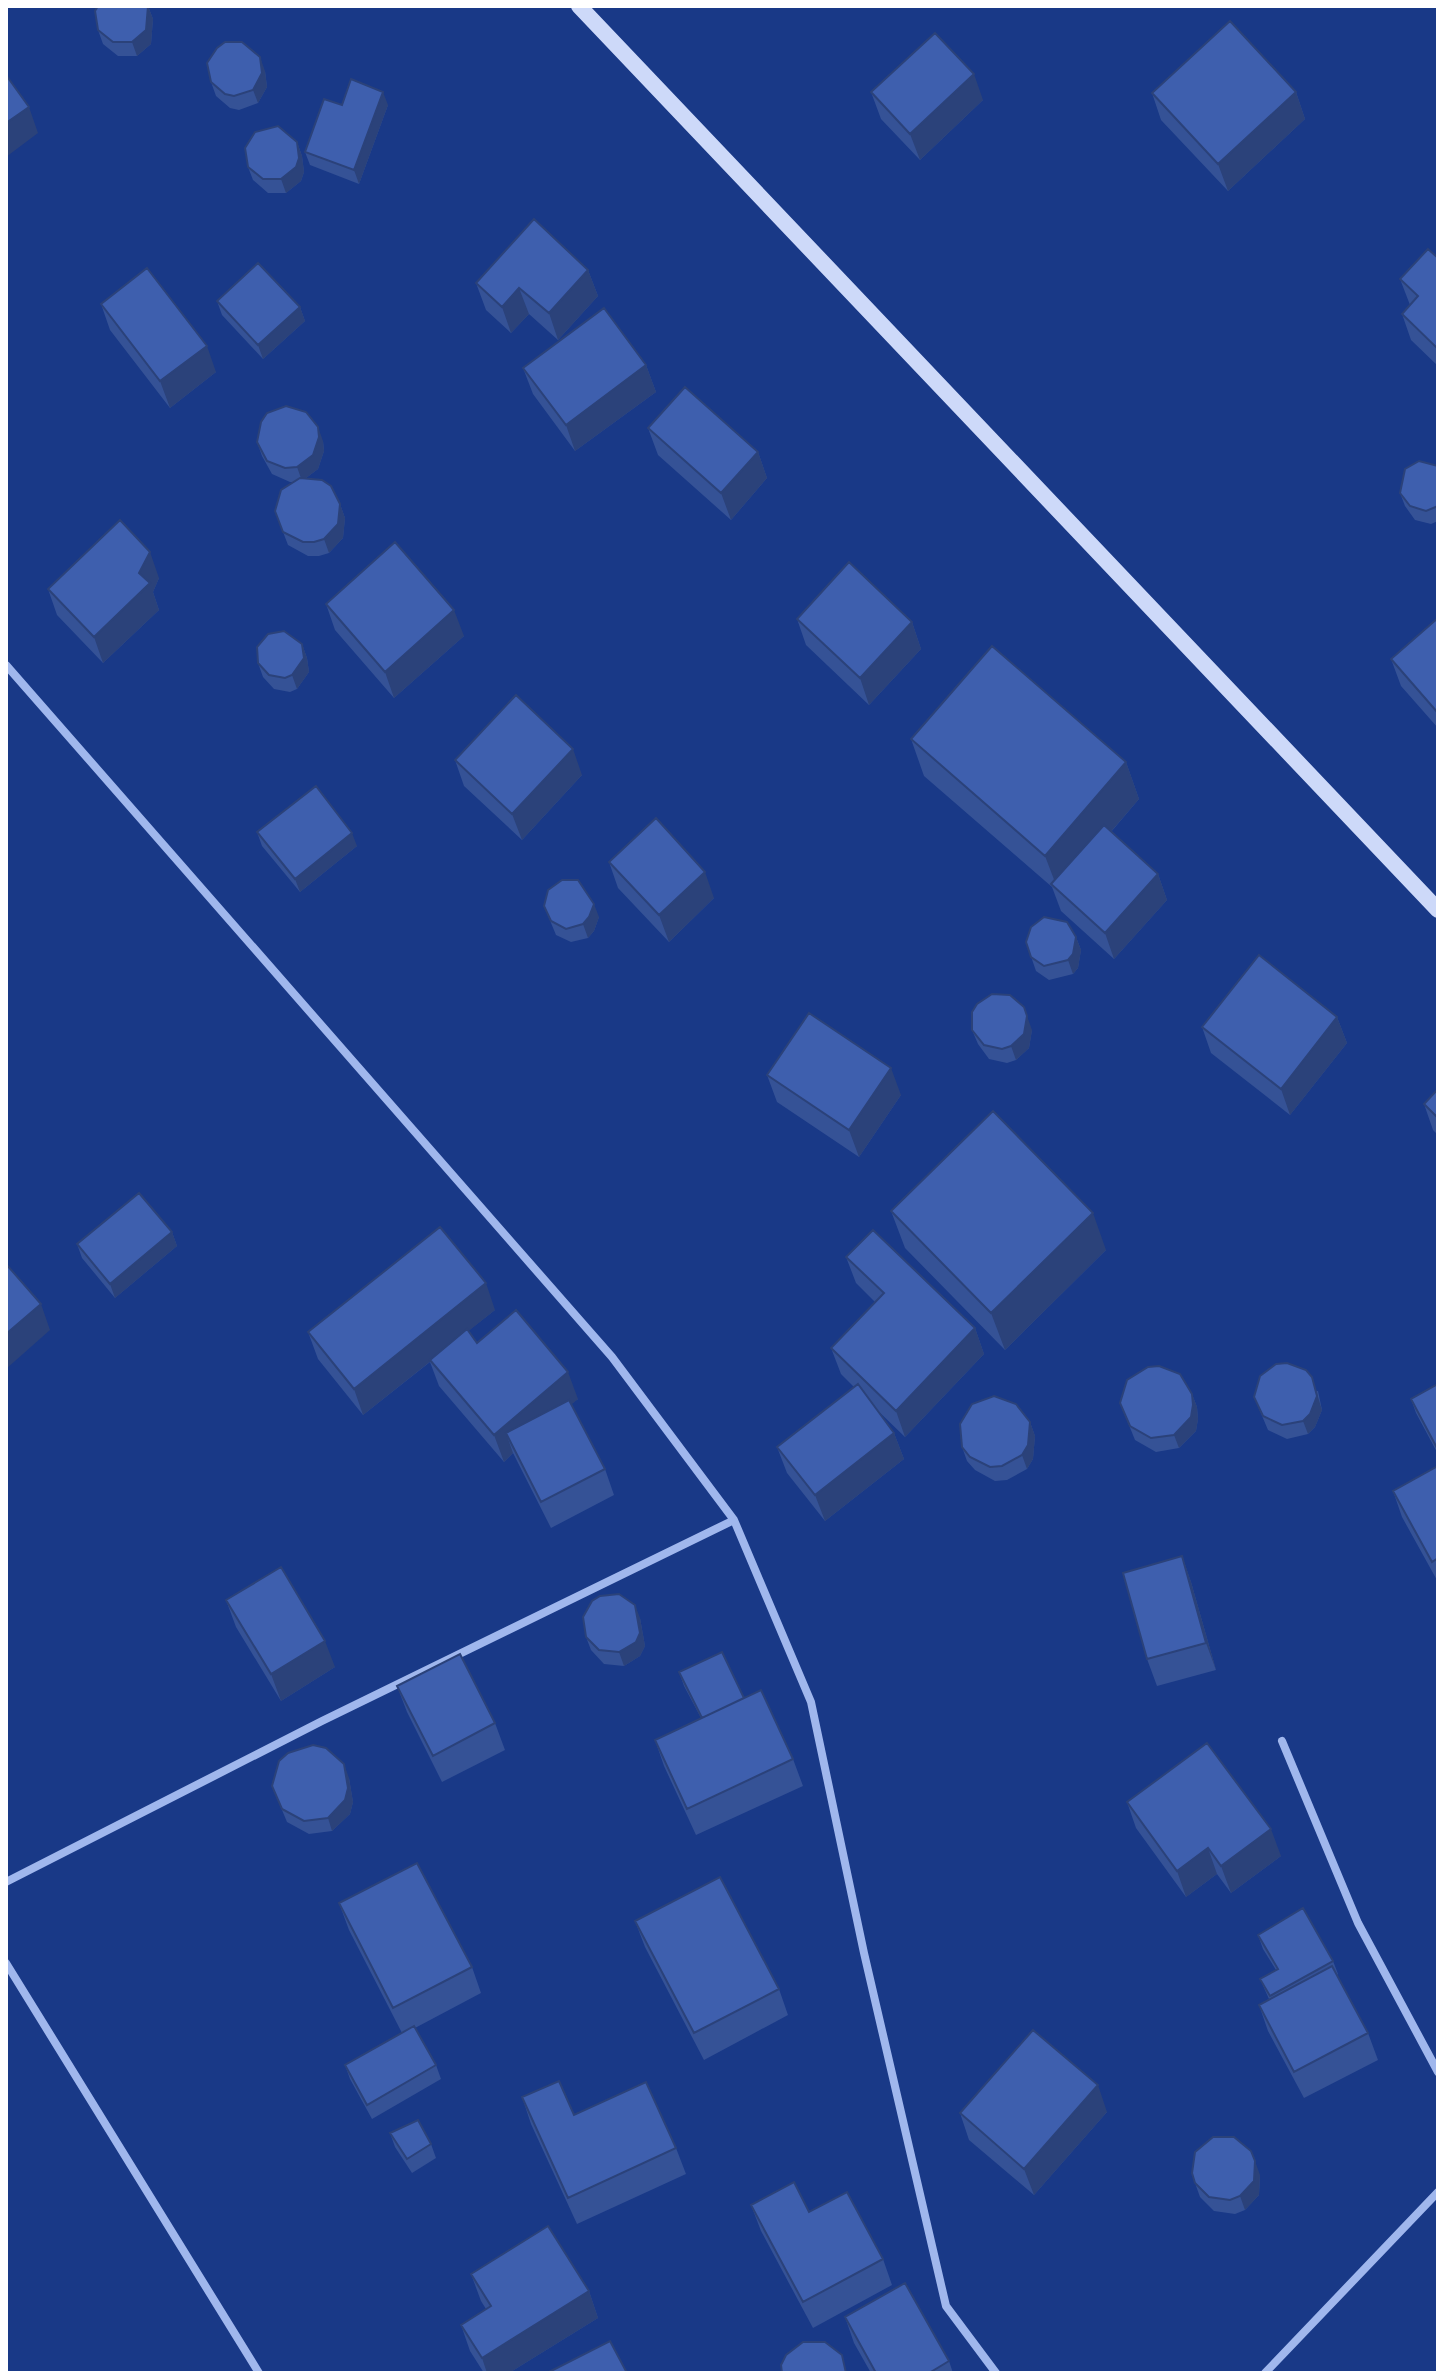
<svg xmlns="http://www.w3.org/2000/svg" width="1444" height="2379" viewBox="0 0 1444 2379" font-family="'Alegreya Sans',sans-serif">
  <rect width="100%" height="100%" fill="#193987"/>
  <g fill="none" stroke-linecap="round" stroke-linejoin="round">
    <path stroke="#a0b7ed" stroke-width="8" d="M6,665L612,1357L734,1520L811,1702L864,1953L946,2306L996,2373
      M1282,1741L1358,1923L1438,2072
      M6,1882L322,1721L734,1520
      M6,1963L259,2373
      M1265,2373L1438,2192"/>
    <path stroke="#cdd9f9" stroke-width="16" d="M579,6L1438,910"/>
  </g>
  <path fill="#355296" d="M148,6L153,19L151,44L137,56H118L103,44L98,30Z
    M265,71L267,87L258,103L239,110L230,108L216,96L211,82Z
    M871,92L983,100L920,160L881,119Z
    M1296,92L1305,119L1228,191L1161,120L1152,93Z
    M388,105L359,184L310,165L305,152Z
    M297,142L302,156L304,172L301,181L286,193H268L253,180L248,167Z
    M1438,258V366L1411,340L1402,314L1410,305L1400,279Z
    M588,270L598,296L558,340L529,314L511,333L486,310L476,283Z
    M217,301L300,307L305,321L263,359L222,315Z
    M101,304L216,372L170,408L110,330Z
    M646,365L656,392L575,451L533,394L523,368Z
    M648,428L758,452L767,478L731,520L658,455Z
    M323,441L324,451L318,469L306,478L340,504L345,518L343,538L329,553L319,556H308L288,545L275,511L294,482H290L272,474L262,456L257,442Z
    M1438,466V521L1431,524L1415,520L1405,506L1400,493Z
    M159,578L153,592L159,610L103,663L57,615L48,589Z
    M326,604L464,636L394,698L335,630Z
    M1438,618V728L1401,686L1391,659Z
    M797,619L912,622L921,649L869,705L806,645Z
    M302,644L307,658L309,672L297,689L290,692L274,689L263,677L258,663Z
    M911,739L1126,762L1139,799L1111,832L1158,874L1167,900L1114,959L1061,911L1052,887L924,776Z
    M455,760L582,775L522,840L464,786Z
    M257,832L357,846L300,892L262,846Z
    M609,862L714,898L669,942L618,888Z
    M544,906L599,917L594,931L588,938L571,942L556,935Z
    M1076,937L1081,950L1078,968L1073,974L1049,980L1036,971L1026,942Z
    M1337,1017L1347,1043L1290,1115L1211,1053L1202,1027Z
    M972,1030H1032L1029,1048L1016,1060L1007,1063L989,1059L978,1044Z
    M767,1075L901,1095L859,1157L777,1102Z
    M1438,1089V1135L1433,1130L1424,1104Z
    M891,1211L1106,1250L1005,1350L905,1248Z
    M172,1232L177,1246L115,1298L82,1258L77,1244Z
    M846,1257L975,1328L984,1354L905,1437L875,1408L894,1433L904,1459L825,1521L787,1473L777,1447L854,1387L841,1374L831,1348L875,1302L856,1283Z
    M495,1310L468,1331L477,1343L578,1399L571,1404L605,1469L614,1495L551,1528L513,1453L504,1462L439,1386L430,1362L363,1415L318,1359L308,1332Z
    M1438,1384V1454L1416,1413L1411,1399Z
    M1318,1391L1322,1410L1315,1427L1308,1434L1287,1439L1268,1430L1254,1397Z
    M1192,1394L1197,1407L1198,1419L1196,1431L1179,1448L1156,1452L1135,1440L1120,1403Z
    M1030,1422L1035,1436L1033,1459L1027,1469L1007,1480L995,1481L975,1470L967,1461L962,1447Z
    M1438,1466V1582L1402,1517L1393,1491Z
    M1182,1556L1191,1582L1216,1670L1157,1686L1147,1659Z
    M226,1600L335,1667L281,1701L236,1627Z
    M640,1618L645,1646L640,1656L624,1666L604,1664L591,1650L586,1637Z
    M679,1672L744,1698L793,1759L803,1786L696,1835L664,1766L655,1740L701,1718L684,1686Z
    M397,1686L495,1723L505,1750L442,1782L407,1712Z
    M349,1778L353,1802L350,1814L332,1831L309,1834L287,1822L272,1786Z
    M1127,1802L1281,1856L1231,1893L1217,1874L1186,1897L1136,1828Z
    M339,1903L472,1967L481,1993L415,2028L436,2065L441,2079L372,2119L350,2079L345,2065L402,2033L349,1930Z
    M635,1921L779,1989L788,2015L704,2060L645,1947Z
    M1258,1935L1333,1961L1338,1974L1337,1975L1368,2033L1378,2060L1304,2098L1268,2031L1259,2005L1269,1999L1260,1979L1276,1970L1263,1949Z
    M522,2097L676,2148L686,2174L577,2224L531,2124Z
    M1107,2112L1034,2195L969,2140L960,2113Z
    M390,2133L431,2144L436,2158L412,2173L395,2147Z
    M1260,2175L1259,2195L1245,2210L1235,2214L1214,2211L1200,2197L1195,2183Z
    M751,2205L809,2212L883,2259L892,2285L813,2328L761,2231Z
    M471,2274L589,2291L598,2318L509,2373H484L470,2351L461,2325L486,2309L481,2301Z
    M845,2317L949,2361L953,2373H871L854,2343Z"/>
  <path fill="#2b427a" d="M148,6L153,19L151,44L137,56L132,42Z
    M260,57L265,71L267,87L258,103L253,90Z
    M974,74L983,100L920,160L910,134Z
    M383,92L388,105L359,184L354,170Z
    M1296,92L1305,119L1228,191L1218,164Z
    M29,107L38,133L6,157V123Z
    M297,142L302,156L304,172L301,181L286,193L281,179Z
    M588,270L598,296L558,340L549,313Z
    M519,288L529,314L511,333L502,307Z
    M300,307L305,321L263,359L258,345Z
    M207,346L216,372L170,408L160,381Z
    M646,365L656,392L575,451L566,425Z
    M318,427L323,441L324,451L318,469L302,481L297,467Z
    M758,452L767,478L731,520L721,493Z
    M340,504L345,518L343,538L329,553L324,539Z
    M150,552L159,578L153,592L159,610L103,663L94,637L139,573Z
    M454,610L464,636L394,698L385,672Z
    M912,622L921,649L869,705L860,678Z
    M302,644L307,658L309,672L297,689L292,675Z
    M573,749L582,775L522,840L512,814Z
    M1126,762L1139,799L1059,892L1058,890L1045,856Z
    M352,833L357,846L300,892L295,879Z
    M705,872L714,898L669,942L659,915Z
    M1158,874L1167,900L1114,959L1105,933Z
    M594,904L599,917L594,931L588,938L583,924Z
    M1076,937L1081,950L1078,968L1073,974L1068,960Z
    M1027,1016L1032,1030L1029,1048L1016,1060L1011,1046Z
    M1337,1017L1347,1043L1290,1115L1281,1089Z
    M891,1068L901,1095L859,1157L849,1130Z
    M1093,1213L1106,1250L1005,1350L991,1313Z
    M172,1232L177,1246L115,1298L110,1284Z
    M486,1283L495,1310L363,1415L354,1389Z
    M41,1304L50,1330L6,1369V1334Z
    M975,1328L984,1354L905,1437L896,1411Z
    M568,1372L578,1399L516,1451L506,1433L513,1453L504,1462L494,1435Z
    M1312,1377L1322,1410L1315,1427L1308,1434L1303,1421Z
    M1192,1394L1197,1407L1198,1419L1196,1431L1179,1448L1174,1435Z
    M1030,1422L1035,1436L1033,1459L1027,1469L1022,1455Z
    M894,1433L904,1459L825,1521L815,1495Z
    M1182,1556L1191,1582L1216,1670L1206,1643Z
    M635,1605L640,1618L645,1646L640,1656L624,1666L619,1652Z
    M325,1641L335,1667L281,1701L271,1674Z
    M344,1764L349,1778L353,1802L350,1814L332,1831L328,1818Z
    M1271,1829L1281,1856L1231,1893L1221,1866Z
    M1208,1848L1217,1874L1186,1897L1177,1871Z
    M1098,2085L1107,2112L1034,2195L1024,2169Z
    M1255,2161L1260,2175L1259,2195L1245,2210L1240,2196Z
    M589,2291L598,2318L509,2373H487L482,2358Z"/>
  <path fill="#3e5fae" stroke="#2b427a" stroke-width="2" d="M98,6H148L146,30L132,42H113L98,30L95,11Z
    M1230,21L1296,92L1218,164L1152,93Z
    M935,33L974,74L910,134L871,92Z
    M225,42H242L260,57L262,73L253,90L234,96L225,94L211,82L207,63L217,48Z
    M6,75L29,107L6,123Z
    M351,79L383,92L354,170L305,152L324,99L342,105Z
    M278,126L297,142L299,158L296,167L281,179H263L248,167L245,148L255,132Z
    M534,219L588,270L549,313L519,288L502,307L476,283Z
    M1428,249L1438,258V349L1402,314L1418,296L1400,279Z
    M258,263L300,307L258,345L217,301Z
    M147,268L207,346L160,381L101,304Z
    M604,308L646,365L566,425L523,368Z
    M685,387L758,452L721,493L648,428Z
    M286,406L306,412L318,427L319,437L313,455L297,467L285,468L267,461L257,442L261,422L267,413Z
    M1419,461L1438,466V506L1426,511L1410,506L1400,493L1405,469Z
    M300,478L322,480L331,486L340,504L338,524L324,539L314,542H303L283,532L275,511L281,490Z
    M120,520L150,552L139,573L150,583L94,637L48,589Z
    M395,542L454,610L385,672L326,604Z
    M849,562L912,622L860,678L797,619Z
    M1438,618V713L1391,659Z
    M284,631L302,644L304,658L292,675L285,678L269,675L258,663L257,647L268,634Z
    M992,646L1126,762L1045,856L911,739Z
    M516,695L573,749L512,814L455,760Z
    M316,786L352,833L295,879L257,832Z
    M656,818L705,872L659,915L609,862Z
    M1104,825L1158,874L1105,933L1051,884Z
    M562,880H578L594,904L589,917L583,924L566,929L551,921L544,906L548,890Z
    M1044,917L1067,922L1076,937L1073,954L1068,960L1044,966L1031,957L1026,942L1031,927Z
    M1259,955L1337,1017L1281,1089L1202,1027Z
    M992,994L1010,995L1024,1007L1027,1016L1024,1034L1011,1046L1002,1049L984,1045L972,1030V1012L977,1004Z
    M809,1013L891,1068L849,1130L767,1075Z
    M1438,1089V1118L1424,1104Z
    M993,1111L1093,1213L991,1313L891,1211Z
    M139,1193L172,1232L110,1284L77,1244Z
    M440,1227L486,1283L354,1389L308,1332Z
    M873,1230L975,1328L896,1411L831,1348L884,1293L846,1257Z
    M6,1264L41,1304L6,1334Z
    M516,1310L568,1372L494,1435L430,1360L467,1329L477,1343Z
    M1287,1363L1306,1370L1312,1377L1317,1396L1310,1414L1303,1421L1282,1425L1263,1416L1254,1397L1260,1376L1276,1364Z
    M1159,1366L1180,1374L1192,1394L1193,1405L1191,1417L1174,1435L1151,1438L1130,1426L1120,1403L1127,1380L1148,1367Z
    M858,1384L894,1433L815,1495L777,1447Z
    M1438,1384V1448H1437L1411,1399Z
    M994,1396L1016,1404L1030,1422L1028,1445L1022,1455L1002,1466L990,1467L970,1457L962,1447L960,1424L972,1404Z
    M569,1400L605,1469L541,1502L506,1433Z
    M1438,1466V1558L1432,1562L1393,1491Z
    M1182,1556L1206,1643L1147,1659L1123,1573Z
    M281,1567L325,1641L271,1674L226,1600Z
    M619,1594L635,1605L640,1633L636,1642L619,1652L599,1650L586,1637L583,1617L592,1601L600,1596Z
    M722,1652L744,1698L702,1718L679,1672Z
    M460,1654L495,1723L433,1756L397,1686Z
    M761,1690L793,1759L687,1809L655,1740Z
    M1207,1743L1271,1829L1221,1866L1208,1848L1177,1871L1127,1802Z
    M313,1745L326,1748L344,1764L348,1788L345,1800L328,1818L304,1821L282,1809L272,1786L279,1761L288,1753Z
    M417,1863L472,1967L393,2008L339,1903Z
    M720,1877L779,1989L694,2033L635,1921Z
    M1303,1908L1333,1961L1270,1996L1260,1979L1278,1969L1258,1935Z
    M1332,1966L1368,2033L1294,2072L1259,2005Z
    M414,2026L436,2065L367,2105L345,2065Z
    M1033,2030L1098,2085L1024,2169L960,2113Z
    M559,2081L574,2115L646,2082L676,2148L568,2198L522,2097Z
    M418,2120L431,2144L407,2159L390,2133Z
    M1213,2137H1234L1251,2151L1255,2161L1254,2181L1240,2196L1230,2200L1209,2197L1195,2183L1192,2173L1195,2152Z
    M794,2182L809,2212L847,2192L883,2259L803,2302L751,2205Z
    M548,2226L589,2291L482,2358L461,2325L491,2306L471,2274Z
    M905,2283L949,2361L929,2373H876L845,2317Z
    M610,2341L627,2373H547Z
    M803,2342H825L842,2355L846,2373H782L781,2365L786,2355Z"/>
  <rect width="1444" height="2379" fill="none" stroke="#ffffff" stroke-width="16"/>
</svg>
